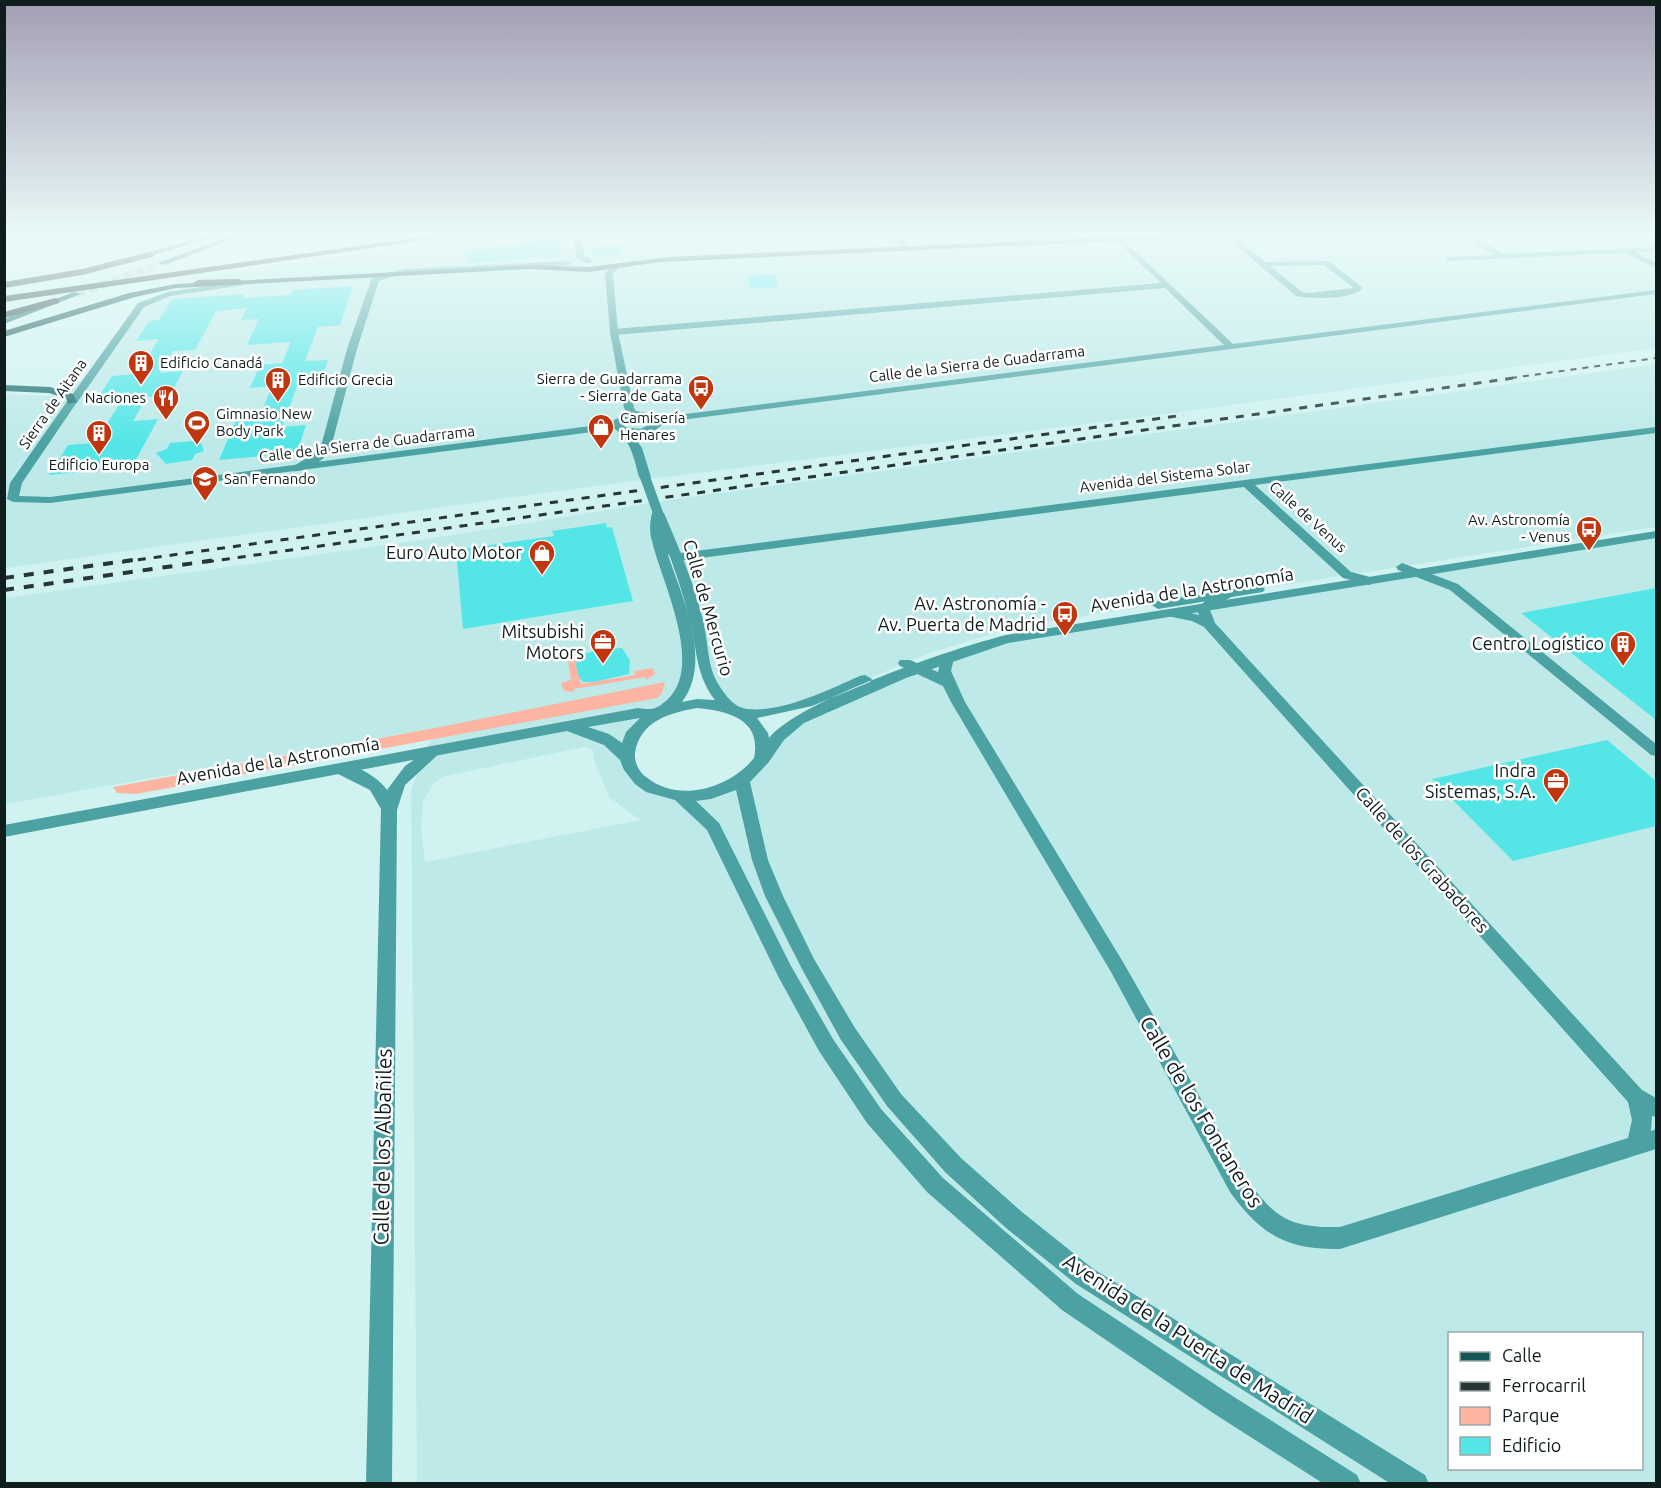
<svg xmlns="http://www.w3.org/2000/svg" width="1661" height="1488" viewBox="0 0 1661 1488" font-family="Ubuntu,sans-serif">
  <rect width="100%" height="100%" fill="#d0f3f2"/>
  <path fill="#bdeae9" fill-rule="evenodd" d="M302,235H366L292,246Z
    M490,235H1656V348L1165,414L595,486L5,568L4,394L48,396L85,379L139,304L210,276Z
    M1656,364V527L1014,627L930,653L803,706L746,714L713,691L678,557L655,522L679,604L686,680L628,745L641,781L680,795L721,791L787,729L973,648L1656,534V1483H417L411,790L435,728L5,804L4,598L428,539L669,500ZM584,747L593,750L595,763L609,797L640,820L425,862L421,828L423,801L435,782L446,776ZM1450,1334H1642V1468H1450Z"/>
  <path fill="#fdb4a1" d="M576,659L581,684L635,675L634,671L653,668L655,674L646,680L645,677L574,689V692L564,691L561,683L571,680L568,660Z
    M665,682L662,693L657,698L136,794L117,793L113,787L435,728Z"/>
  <path fill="#54e6e7" d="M551,238L563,239L560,256L470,263L461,252Z
    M622,245V255L592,257L593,247Z
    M775,274L778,287L750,289L747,276Z
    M353,286L340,325L318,327L305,361L328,360L321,382L298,384L282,427L306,425L297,453L219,460L239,413L262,411L272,386L250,388L260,365L282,363L291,342L247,345L259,319L241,320L247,308L216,311L195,350L173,351L160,373L183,371L170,395L147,397L133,421L158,419L132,467L49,475L68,445L95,443L123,398L96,401L112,376L137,374L159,339L136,341L149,321L159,320L172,299L245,294L243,298L290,295L293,290Z
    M194,441L201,443L204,451L195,454L192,460L166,464L156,453L167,449L170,443Z
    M606,523L607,528L612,527L633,601L463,629L456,550L554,536L552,531Z
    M1656,588V720L1521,613Z
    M622,648L630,660L629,674L594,682H583L579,677L576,666L578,655L598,650Z
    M1607,740L1656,781V826L1513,861L1432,779Z"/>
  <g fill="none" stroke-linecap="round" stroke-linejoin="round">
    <path stroke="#b3d3d2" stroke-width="8" stroke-dasharray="8 4.5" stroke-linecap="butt" d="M77,294L162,263"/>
    <path fill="#4ca2a2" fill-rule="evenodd" d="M895,235H903L909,250H903Z
      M1224,235H1233L1265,262L1329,261L1363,288C1353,300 1311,299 1296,296ZM1324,265L1354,288L1309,293L1302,292L1270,266Z
      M1460,235H1470L1504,254L1656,247V251L1635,252L1656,263V268L1625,253L1447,261V257H1450L1494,255Z
      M1120,237L1233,344L1656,290V294L658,423L653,420L654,418L1224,345L1165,288L614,335L610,332L614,329L1161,283L1117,241Z
      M571,261L572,263L568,265L404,273L379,281L357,349L330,451C323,461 305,473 292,471V467L320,450L347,349L372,277L404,269Z
      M241,281L245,283L244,285L170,296L144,307L76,404H68L67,402L138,303L168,292Z
      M1656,427V433L1255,485L1351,572L1374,578L1376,581L1370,585L1343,578L1244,487L678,561L653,544L655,541H663L680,553Z
      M1402,563L1458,584L1656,744V756L1651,755L1450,590L1398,570L1396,567Z
      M1229,590L1235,594C1230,599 1218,603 1210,610L1215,623L1642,1090L1656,1098V1117L1652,1116L1651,1131L1656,1129V1149L1340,1249C1287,1250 1261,1235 1230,1192L1111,972L951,702L943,686L900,666L898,663L900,660H910L938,672L942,655H952L954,658L951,671L965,702L1123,962L1246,1178C1275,1218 1289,1228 1340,1227L1628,1138L1632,1120L1628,1102L1204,627L1192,621L1167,616L1165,613L1172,609L1199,615L1197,609L1211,595Z
      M434,746L442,751L405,785L397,810L392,1484H366L381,809L370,790L336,773L333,769L336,765C352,761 378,777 387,790L405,766Z"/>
    <path fill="#4ca2a2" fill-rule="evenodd" d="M574,235H582L584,256L591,259V263H585L576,257Z
      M612,265L619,267L613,274L618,332L634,408L636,411L659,415L663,424L653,432L633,435L642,448L651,477L649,479H641L639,477C634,458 631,441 615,429L50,503L13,502L7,499L10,483L68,400L72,399L77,402L22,483L19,496L50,497L613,423L614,420L627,413L624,408L610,332L605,274ZM635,417L651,419L653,423L640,429L625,427L623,423Z
      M658,510L664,513C679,548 694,583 703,620C708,639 707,661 715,678C721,690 733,708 747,709C782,713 828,690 860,676L865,675L872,679L870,682L812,706L757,718L768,733L769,738C800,700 954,648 1006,635L1656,531V538L1008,643L906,678L804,723L784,740L768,763L750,782L768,860L783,896L814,959L855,1028L901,1094L961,1158L1022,1212L1092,1268L1425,1475L1429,1484H1391L1076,1284L1006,1228L945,1172L887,1106L841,1040L802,969L765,896L752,860L736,790L711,799L696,801L719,823L791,966L833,1039L881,1109L943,1178L1078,1294L1231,1395L1357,1475L1361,1484H1324L1213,1413L1062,1310L927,1192L867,1123L819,1051L778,976L707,830L675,800L646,792L635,784L624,770L620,760L604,745L567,731L4,837V825L638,708C652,710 656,710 667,700C705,665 661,581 652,541C649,531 650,522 652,513ZM663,539C674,566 683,593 690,621C697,650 696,676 715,700L697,699L682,702C716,657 676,586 663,539ZM697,708C728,711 762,719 754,758C730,788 679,804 646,777C639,772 634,762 635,753C640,721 669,713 697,708ZM640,718L626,732L622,743L609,734L588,727Z
      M1259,585L1265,589L1263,592L1158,609L1152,605L1158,601Z"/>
    <path fill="#267575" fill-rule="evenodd" d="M208,235H221L137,260L130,258Z
      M232,235H243L165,265L158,263Z
      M74,292L81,294L4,324V319Z
      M4,385L50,387L73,394L77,402L68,404L66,398L49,393L4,391Z"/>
    <path fill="#145555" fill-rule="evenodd" d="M1154,235H1209L1205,237L661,262L588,272L529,269L176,288L135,297L4,337V331L129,293L176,284L529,265L588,267L670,257Z"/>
    <path fill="#193838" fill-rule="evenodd" d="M435,235H459L4,302V296Z
      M149,252L154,255L152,257L82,275L4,288V282L82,269Z
      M238,279L241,280V284L198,286L193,283L198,280Z
      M55,298L59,299V303L4,318V312Z"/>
    <path stroke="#263535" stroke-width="2" stroke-dasharray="6 6" stroke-linecap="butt" d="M1511,378L1656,358"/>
    <path stroke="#263535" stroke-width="3" stroke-dasharray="8 8" stroke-linecap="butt" d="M122,562L1184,415
      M206,562L1521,377"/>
    <path stroke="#263535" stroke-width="4" stroke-dasharray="10 10" stroke-linecap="butt" d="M4,578L133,560
      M4,590L216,560"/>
    <path stroke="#4ca2a2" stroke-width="10" d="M645,477L658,513"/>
  </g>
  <linearGradient id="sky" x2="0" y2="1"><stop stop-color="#a39eb4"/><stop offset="0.53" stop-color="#eafaf9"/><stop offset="1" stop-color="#eafaf9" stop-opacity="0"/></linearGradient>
  <rect width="1661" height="443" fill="url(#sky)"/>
  <defs>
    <g id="building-pin" transform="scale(1.35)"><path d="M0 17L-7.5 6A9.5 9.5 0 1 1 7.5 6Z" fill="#c0360e" stroke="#fff"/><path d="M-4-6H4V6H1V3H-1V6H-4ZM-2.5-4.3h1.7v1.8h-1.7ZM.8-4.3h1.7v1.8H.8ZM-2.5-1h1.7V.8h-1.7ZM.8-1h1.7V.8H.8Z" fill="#fff"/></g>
    <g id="bus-pin" transform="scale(1.35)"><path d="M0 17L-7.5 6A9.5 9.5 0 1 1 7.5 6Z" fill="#c0360e" stroke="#fff"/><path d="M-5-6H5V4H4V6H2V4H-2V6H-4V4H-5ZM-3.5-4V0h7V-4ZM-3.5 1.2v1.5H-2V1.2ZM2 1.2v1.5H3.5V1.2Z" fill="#fff"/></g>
    <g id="restaurant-pin" transform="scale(1.35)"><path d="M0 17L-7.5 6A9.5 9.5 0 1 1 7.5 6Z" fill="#c0360e" stroke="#fff"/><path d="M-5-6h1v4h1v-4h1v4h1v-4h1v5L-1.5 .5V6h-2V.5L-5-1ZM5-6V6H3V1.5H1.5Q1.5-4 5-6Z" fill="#fff"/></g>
    <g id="stadium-pin" transform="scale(1.35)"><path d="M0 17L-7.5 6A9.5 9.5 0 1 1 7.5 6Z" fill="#c0360e" stroke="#fff"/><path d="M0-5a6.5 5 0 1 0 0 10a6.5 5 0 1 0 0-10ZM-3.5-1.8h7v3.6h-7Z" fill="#fff"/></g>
    <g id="shop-pin" transform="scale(1.35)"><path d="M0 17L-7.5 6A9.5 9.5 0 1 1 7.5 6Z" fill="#c0360e" stroke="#fff"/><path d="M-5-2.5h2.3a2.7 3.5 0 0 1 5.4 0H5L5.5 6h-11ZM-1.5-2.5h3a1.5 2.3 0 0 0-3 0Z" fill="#fff"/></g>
    <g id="school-pin" transform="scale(1.35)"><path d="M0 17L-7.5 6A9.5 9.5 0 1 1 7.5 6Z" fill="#c0360e" stroke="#fff"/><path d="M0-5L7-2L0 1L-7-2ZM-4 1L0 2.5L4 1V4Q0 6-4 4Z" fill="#fff"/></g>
    <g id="office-pin" transform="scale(1.35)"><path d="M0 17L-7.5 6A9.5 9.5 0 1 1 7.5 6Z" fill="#c0360e" stroke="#fff"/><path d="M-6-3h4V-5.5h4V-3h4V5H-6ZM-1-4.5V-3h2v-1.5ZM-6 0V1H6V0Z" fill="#fff"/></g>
  </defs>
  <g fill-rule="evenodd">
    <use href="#building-pin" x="141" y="363"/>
    <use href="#building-pin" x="278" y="380"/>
    <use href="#bus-pin" x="701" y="388"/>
    <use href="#restaurant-pin" x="166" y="398"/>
    <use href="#stadium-pin" x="197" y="423"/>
    <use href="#shop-pin" x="601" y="427"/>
    <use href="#building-pin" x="99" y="433"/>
    <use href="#school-pin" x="205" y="479"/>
    <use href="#bus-pin" x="1589" y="529"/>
    <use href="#shop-pin" x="542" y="553"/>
    <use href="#bus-pin" x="1065" y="614"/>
    <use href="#office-pin" x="603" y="642"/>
    <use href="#building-pin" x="1623" y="644"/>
    <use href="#office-pin" x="1556" y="781"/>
  </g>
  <g text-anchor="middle" stroke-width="5" stroke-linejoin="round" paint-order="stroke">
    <g font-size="15" fill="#101d1d" stroke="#fff" text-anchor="start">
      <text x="160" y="368">Edificio Canadá</text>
      <text x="682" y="384" text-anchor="end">Sierra de Guadarrama<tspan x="682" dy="17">- Sierra de Gata</tspan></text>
      <text x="298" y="385">Edificio Grecia</text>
      <text x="146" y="403" text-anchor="end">Naciones</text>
      <text x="216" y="419">Gimnasio New<tspan x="216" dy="17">Body Park</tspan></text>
      <text x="620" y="423">Camisería<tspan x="620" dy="17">Henares</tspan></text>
      <text x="99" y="470" text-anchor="middle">Edificio Europa</text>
      <text x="224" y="484">San Fernando</text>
      <text x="1570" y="525" text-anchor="end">Av. Astronomía<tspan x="1570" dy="17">- Venus</tspan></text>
    </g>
    <g font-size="15" fill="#101d1d" stroke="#fff">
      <text transform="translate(977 364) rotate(-7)" y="5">Calle de la Sierra de Guadarrama</text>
      <text transform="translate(53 404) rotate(-55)" y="5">Sierra de Aitana</text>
      <text transform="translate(367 444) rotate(-7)" y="5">Calle de la Sierra de Guadarrama</text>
      <text transform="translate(1165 477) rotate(-7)" y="5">Avenida del Sistema Solar</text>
      <text transform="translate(1308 517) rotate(42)" y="5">Calle de Venus</text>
    </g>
    <g font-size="18" fill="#101d1d" stroke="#fff" text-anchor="end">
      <text x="522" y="559">Euro Auto Motor</text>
      <text x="1046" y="610">Av. Astronomía -<tspan x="1046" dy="21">Av. Puerta de Madrid</tspan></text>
      <text x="584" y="638">Mitsubishi<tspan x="584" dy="21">Motors</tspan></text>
      <text x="1604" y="650">Centro Logístico</text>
      <text x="1536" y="777">Indra<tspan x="1536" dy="21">Sistemas, S.A.</tspan></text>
    </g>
    <g font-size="18" fill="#101d1d" stroke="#fff">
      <text transform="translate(1192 590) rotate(-9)" y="6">Avenida de la Astronomía</text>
      <text transform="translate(708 608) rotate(74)" y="6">Calle de Mercurio</text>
      <text transform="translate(278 761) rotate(-10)" y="6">Avenida de la Astronomía</text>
      <text transform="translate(1422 860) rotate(48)" y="6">Calle de los Grabadores</text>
    </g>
    <g font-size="21" fill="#101d1d" stroke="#fff">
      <text transform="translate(1201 1112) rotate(59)" y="7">Calle de los Fontaneros</text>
      <text transform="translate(383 1147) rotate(-89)" y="7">Calle de los Albañiles</text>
      <text transform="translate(1188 1339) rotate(33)" y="7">Avenida de la Puerta de Madrid</text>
    </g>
  </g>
  <rect width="1661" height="1488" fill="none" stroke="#101d1d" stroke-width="12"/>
  <rect x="1448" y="1332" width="195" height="138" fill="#ffffff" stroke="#9fa5a5" stroke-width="1.5"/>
  <rect x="1460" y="1352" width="30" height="9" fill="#145555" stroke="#9fa5a5" stroke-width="1.5"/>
  <text x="1502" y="1362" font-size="18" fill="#101d1d">Calle</text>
  <rect x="1460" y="1382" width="30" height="9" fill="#263535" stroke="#9fa5a5" stroke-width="1.5"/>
  <text x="1502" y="1392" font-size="18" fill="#101d1d">Ferrocarril</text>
  <rect x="1460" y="1407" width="30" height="18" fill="#fdb4a1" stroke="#9fa5a5" stroke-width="1.5"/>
  <text x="1502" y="1422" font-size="18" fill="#101d1d">Parque</text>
  <rect x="1460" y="1437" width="30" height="18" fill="#54e6e7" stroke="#9fa5a5" stroke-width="1.5"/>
  <text x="1502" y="1452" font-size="18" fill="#101d1d">Edificio</text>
</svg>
